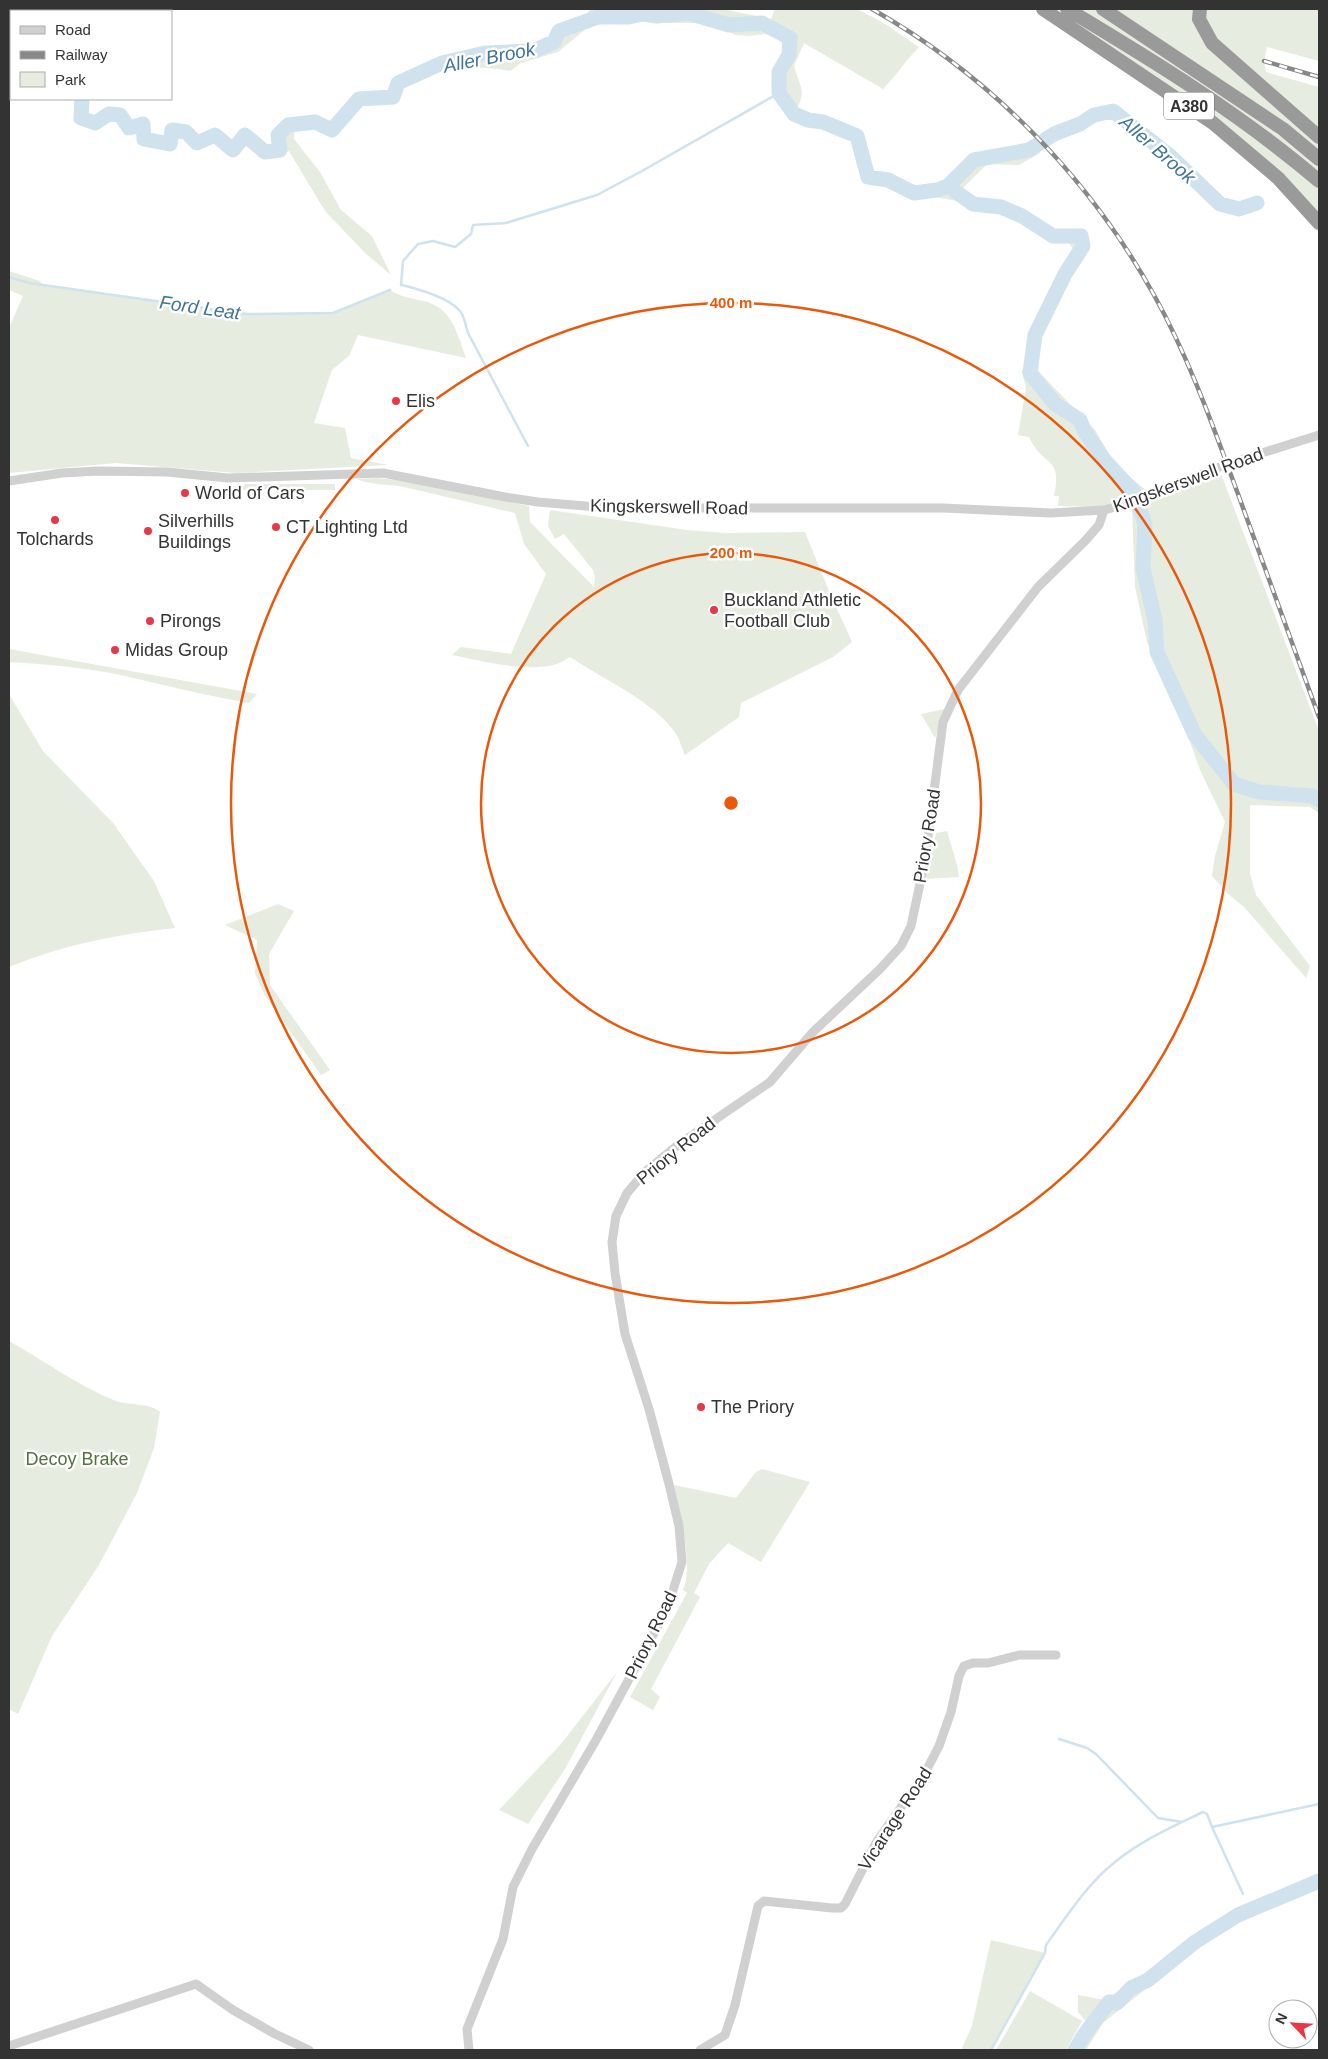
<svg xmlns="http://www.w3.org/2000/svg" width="1328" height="2059" viewBox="0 0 1328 2059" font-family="Arial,sans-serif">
  <rect width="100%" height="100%" fill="#fff"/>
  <path fill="#e6ecdf" d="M588,9H722L771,19L775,9H857L882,22L919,47C906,60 896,76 883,89L804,43L794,66C801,90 807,91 794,114C790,112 783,110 780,107C766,93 781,65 786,50L779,38L765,34L749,36L735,35L725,29L701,23H668L638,18L593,23L558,52L521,63L510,71C487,66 465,69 442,63L485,53L533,51L554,42L561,33L583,21L589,11Z
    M1052,9C1107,35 1157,70 1207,105C1245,132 1284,158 1319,189V218L1282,175Z
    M1074,9H1095L1215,87L1319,165V176Z
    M1109,9H1196V20L1319,142V153Z
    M1204,9H1319V61L1267,47L1264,61L1266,72L1319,87V131L1216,40L1203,19Z
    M285,122L295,124L294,139L320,172L341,210L372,236L391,275L365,253L325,211L289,151L276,157L265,152L273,142L275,129Z
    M1030,142L1040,153L1019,165L987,164L962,189L973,204L914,193L945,181L968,160Z
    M1085,232L1088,236L1087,245L1069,276L1044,330L1035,360L1038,371L1095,430L1108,452L1120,469L1147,491L1136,497L1127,498L1108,505L1098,507L1058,506L1059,496H1054C1063,455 1043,468 1029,437L1018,435L1026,388L1022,372L1033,328L1074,250L1068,242L1053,236Z
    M9,271L40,281L42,285L247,314L333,313L390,290C400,297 411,298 423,301C452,307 457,333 466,358L358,335L349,356L332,370L314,423L345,428L351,458L388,465L236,473L116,463L9,473V328L23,296L9,290Z
    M1221,474L1319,731V813L1310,807L1250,805V874L1256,895L1310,966L1306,978L1244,907L1228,894L1212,876L1215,856L1225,822L1200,770L1189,739L1162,681L1147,642L1135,587L1132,508Z
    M378,478L404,481L529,506L530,522L594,587L595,578L593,570L564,534L555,539L548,526L550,510L687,530L727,533L805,532L829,591L852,642L833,657L741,703L739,717L685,755C682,749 680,740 676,734C657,703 601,678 570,657C566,659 561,663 557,664C526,673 483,661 452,655L461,647L511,654L546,574L524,544L515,513L404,487C390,484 369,485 357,479Z
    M245,484H335V490H241Z
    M9,649L257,694L249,703C202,695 157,683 111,673C78,667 43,664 9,662Z
    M9,694L43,751L113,823L154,881L175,928C118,934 62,945 9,967Z
    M945,709L935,738L921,714Z
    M947,831L957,865L959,877L926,879L936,833Z
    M278,904L294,911L269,954L270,985L330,1070L321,1075L264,994L255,973L257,940L225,925Z
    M9,1341C45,1361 78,1386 116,1401C130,1406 149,1402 160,1412L154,1448L137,1493L99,1565L52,1636L18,1714L9,1709Z
    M762,1469L810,1482L761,1562L728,1543L709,1564L694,1593L700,1597L651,1689L660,1697L653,1710L630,1697L687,1593L683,1590C694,1567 679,1511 674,1485L736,1498L756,1472Z
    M617,1672L565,1769L528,1824L499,1810L561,1744Z
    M1319,1877V1888L1309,1890L1229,1923L1103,2023L1086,2050H1071L1087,2022L1078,2012V1995L1104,2000L1171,1957L1215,1922L1248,1904Z
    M991,1940L1045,1953L991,2050H961L972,2026Z
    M1030,1991L1082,2021L1066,2050H996Z"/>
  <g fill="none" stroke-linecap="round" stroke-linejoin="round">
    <path stroke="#cfe2ee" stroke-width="2.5" d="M9,277L29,283L247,314L333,313L390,290
      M401,285L403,261L418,244L433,241L455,247L471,234L473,225L506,223L597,195L642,171L779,93
      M402,285C418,289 453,298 462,314C465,320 466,327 468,333L528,446
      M1059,1739L1087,1748L1096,1754L1158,1818L1182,1822
      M1212,1827L1243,1894
      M991,2050L1045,1953L1046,1945C1067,1916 1087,1884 1115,1862C1142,1840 1172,1827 1203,1812L1207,1814L1212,1827L1319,1804"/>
    <path stroke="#cfe2ee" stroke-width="15" d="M9,24H11
      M82,99L81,118L95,123L109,114L120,115L129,128L143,124L144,139L170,144L172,130L186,132L197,143L215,135L233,150L245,135L265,152L280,150L278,135L288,125L315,122L332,130L359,99L393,97L398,83L442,63L485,53L533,51L554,42L559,31L598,17H629L643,14L657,16L688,13L729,25L762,23L790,38L789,55L779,72V93L794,114L808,120L823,122L857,136L868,177L888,180L914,193L937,190L948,186L974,160L1029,150L1054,134L1080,124L1094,115L1113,111L1170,156L1220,204L1239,209L1257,203
      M948,186L973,204L1001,207L1022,216L1053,236H1081L1083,246L1065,274L1035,335L1030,373L1055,404L1080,420L1084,430L1104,460L1134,492L1145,524L1143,568L1155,620L1157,652L1195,735L1234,784L1259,792L1312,796L1319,800
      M1075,2050L1084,2035L1109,2002L1117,2003L1131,1988L1148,1980L1195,1942L1238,1915L1319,1881"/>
    <path stroke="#d0d0d0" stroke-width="9" d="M1243,459L1319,435
      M9,481L62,473L98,471L167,472L228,478L383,473L505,497L538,502L609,508H943L1051,513L1104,510L1131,503L1211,470
      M9,2046L196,1984L233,2010L275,2034L309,2050
      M469,2050L467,2029L503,1939L513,1887L532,1849L596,1740L667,1609L682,1562L679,1526L669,1484L649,1409L625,1334L615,1273L612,1242L616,1216L627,1193L645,1172L678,1145L770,1082L813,1032L880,969L901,946L911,926L925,860L943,722L958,690L1038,587L1085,541L1099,525L1104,510
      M700,2050L725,2035L735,2005L758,1906L764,1901L832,1908H841L845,1904L877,1841L924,1775L939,1746L951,1712L959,1676L964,1666L973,1663H988L1019,1655H1056"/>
    <path stroke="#9a9a9a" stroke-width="14" d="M1043,9L1213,123L1278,178L1319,223
      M1067,9C1154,61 1242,115 1319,181
      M1103,9L1283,129L1319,159
      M1200,9L1199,19L1212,43L1319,137"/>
    <g stroke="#888" stroke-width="4.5">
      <path id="rail" d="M872,9C990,76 1088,176 1154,295C1189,358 1213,426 1238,494C1265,568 1292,643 1319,717
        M1264,61L1319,77"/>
    </g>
    <use href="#rail" stroke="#fff" stroke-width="2.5" stroke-dasharray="8" stroke-linecap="butt"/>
    <path stroke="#d0d0d0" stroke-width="9" d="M1211,470L1243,459"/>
  </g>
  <g fill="none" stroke="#e8590c" stroke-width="2.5">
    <circle cx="731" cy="803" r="250"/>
    <circle cx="731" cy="803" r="500"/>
  </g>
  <g fill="#e63946" stroke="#fff" stroke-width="2">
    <circle cx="396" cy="401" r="5"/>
    <circle cx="185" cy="493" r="5"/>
    <circle cx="55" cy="520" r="5"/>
    <circle cx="276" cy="527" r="5"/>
    <circle cx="148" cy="531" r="5"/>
    <circle cx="714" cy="610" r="5"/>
    <circle cx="150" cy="621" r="5"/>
    <circle cx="115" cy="650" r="5"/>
    <circle cx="701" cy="1407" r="5"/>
  </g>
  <g text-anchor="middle" stroke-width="5" stroke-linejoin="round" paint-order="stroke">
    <rect fill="#fff" stroke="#707070" stroke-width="1" x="1164" y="92.5" width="50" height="27" rx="4"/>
    <g font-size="16" font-weight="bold" fill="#333">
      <text x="1189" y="112">A380</text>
    </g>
    <g font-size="18" fill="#333" stroke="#fff" text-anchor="start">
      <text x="406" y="407">Elis</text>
      <text x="195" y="499">World of Cars</text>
      <text x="158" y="527">Silverhills<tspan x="158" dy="21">Buildings</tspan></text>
      <text x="286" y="533">CT Lighting Ltd</text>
      <text x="55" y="545" text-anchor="middle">Tolchards</text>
      <text x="724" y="606">Buckland Athletic<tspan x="724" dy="21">Football Club</tspan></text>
      <text x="160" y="627">Pirongs</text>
      <text x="125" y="656">Midas Group</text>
      <text x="711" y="1413">The Priory</text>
    </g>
    <g font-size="18" fill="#333" stroke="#fff">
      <text transform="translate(1188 480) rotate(-20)" y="6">Kingskerswell Road</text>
      <text transform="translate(669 507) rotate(1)" y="6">Kingskerswell Road</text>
      <text transform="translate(927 836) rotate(-81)" y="6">Priory Road</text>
      <text transform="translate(676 1151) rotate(-39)" y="6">Priory Road</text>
      <text transform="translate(651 1635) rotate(-64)" y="6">Priory Road</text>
      <text transform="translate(895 1819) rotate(-57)" y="6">Vicarage Road</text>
    </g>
    <g font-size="18" fill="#56703f" stroke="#fff">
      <text x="77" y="1465">Decoy Brake</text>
    </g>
    <g font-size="19" font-style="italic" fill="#3f7597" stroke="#fff">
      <text transform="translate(489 57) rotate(-11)" y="7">Aller Brook</text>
      <text transform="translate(1158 149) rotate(41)" y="7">Aller Brook</text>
      <text transform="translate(200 307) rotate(8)" y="7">Ford Leat</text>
    </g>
  </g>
  <circle cx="731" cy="803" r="8" fill="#e8590c" stroke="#fff" stroke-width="2.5"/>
  <g font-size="15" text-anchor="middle" font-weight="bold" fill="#e8590c" stroke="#fff" stroke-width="5" stroke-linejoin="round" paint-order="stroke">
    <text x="731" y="308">400 m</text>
    <text x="731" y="558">200 m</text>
  </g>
  <rect width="1328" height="2059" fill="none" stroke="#333333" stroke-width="20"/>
  <rect x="10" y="10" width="162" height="90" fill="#ffffff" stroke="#adadad"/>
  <rect x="20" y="26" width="25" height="8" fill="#d0d0d0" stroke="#adadad"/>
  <text x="55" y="35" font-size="15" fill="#333333">Road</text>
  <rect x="20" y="51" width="25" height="8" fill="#888888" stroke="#adadad"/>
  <text x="55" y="60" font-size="15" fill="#333333">Railway</text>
  <rect x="20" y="72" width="25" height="15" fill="#e6ecdf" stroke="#adadad"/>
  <text x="55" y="85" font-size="15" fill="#333333">Park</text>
  <g transform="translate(1293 2024) rotate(295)"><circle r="24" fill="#ffffff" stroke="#adadad"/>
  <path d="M0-4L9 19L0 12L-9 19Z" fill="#e63946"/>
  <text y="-8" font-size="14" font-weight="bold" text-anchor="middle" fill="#333333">N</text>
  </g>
</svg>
